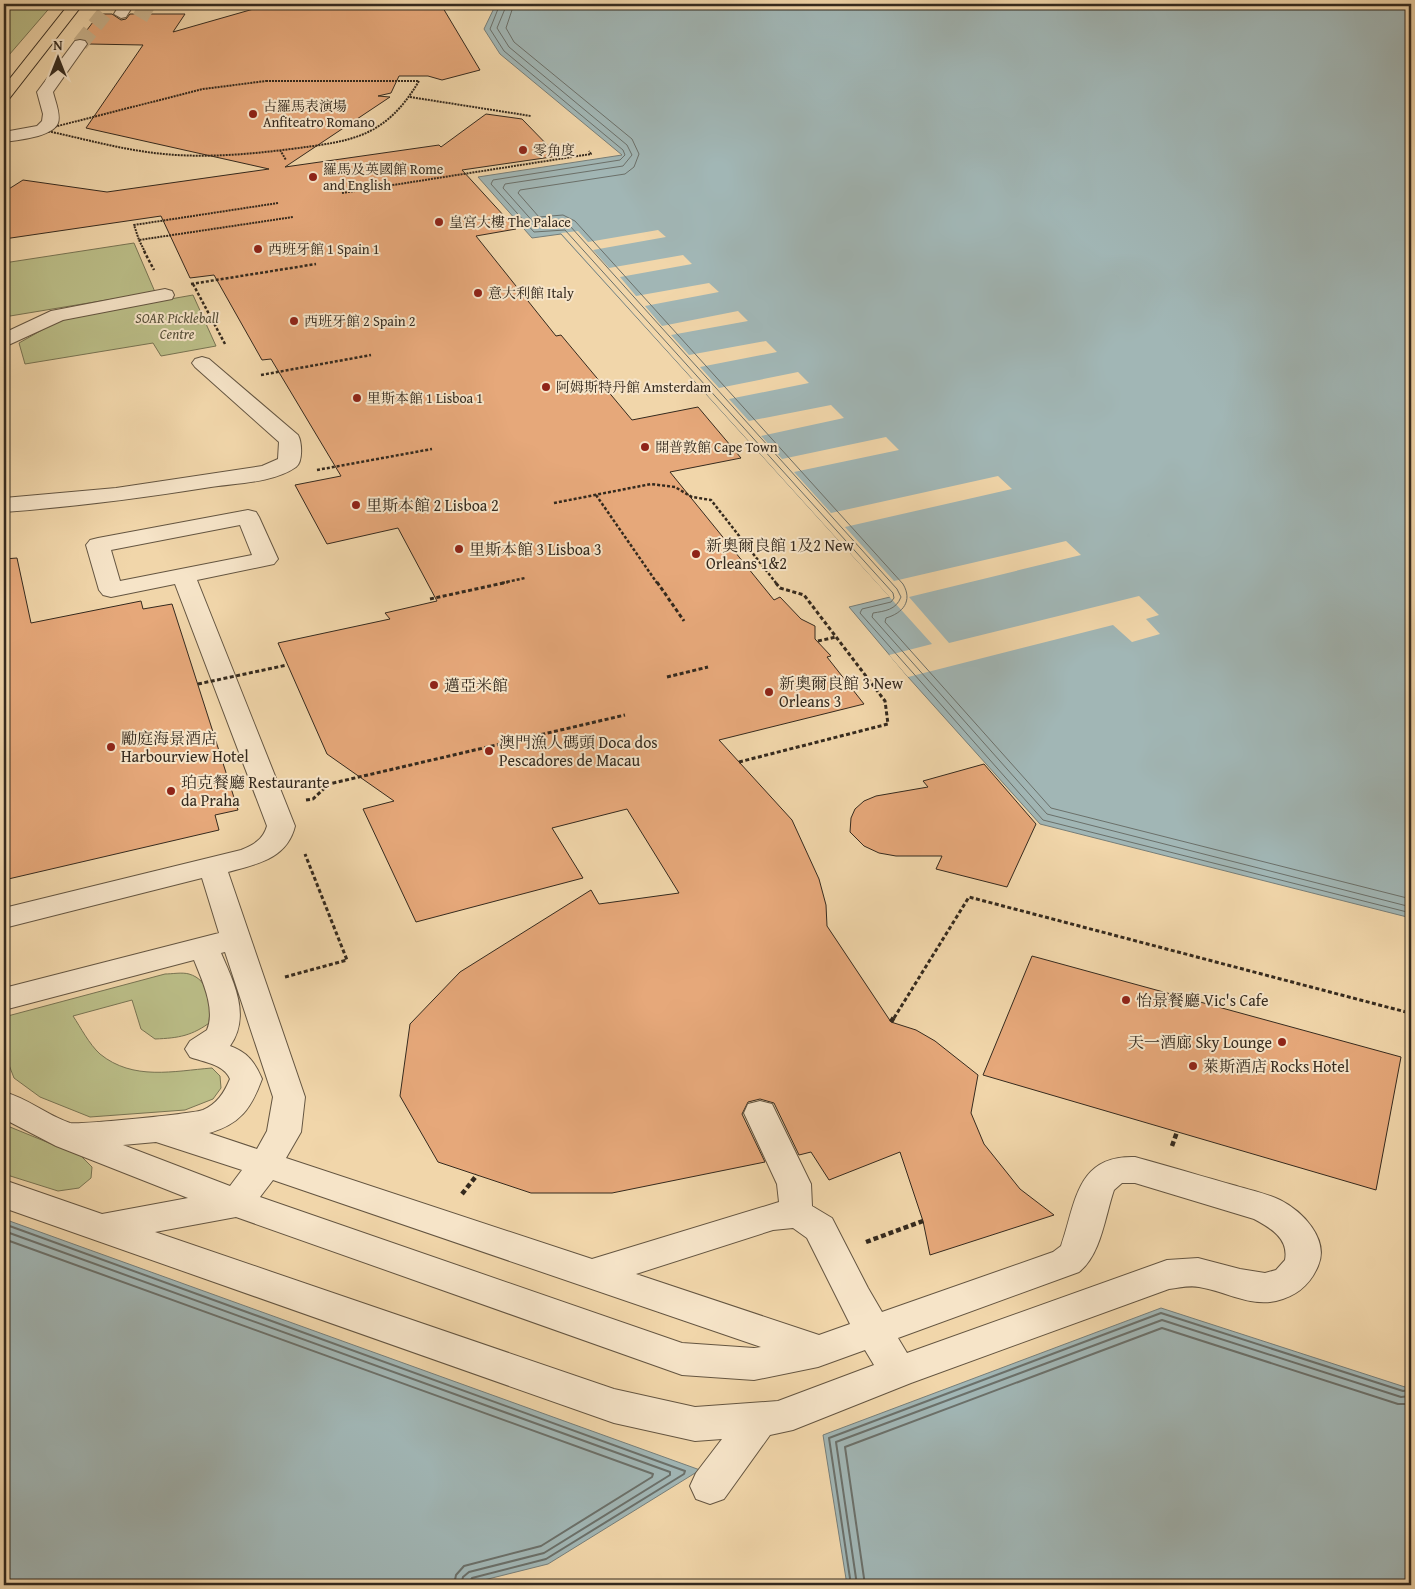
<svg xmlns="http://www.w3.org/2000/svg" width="1415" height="1589" viewBox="0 0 1415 1589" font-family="'Gentium Book Plus','Noto Serif SC',serif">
  <rect width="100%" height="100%" fill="#f1d6aa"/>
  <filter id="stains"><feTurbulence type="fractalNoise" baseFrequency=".004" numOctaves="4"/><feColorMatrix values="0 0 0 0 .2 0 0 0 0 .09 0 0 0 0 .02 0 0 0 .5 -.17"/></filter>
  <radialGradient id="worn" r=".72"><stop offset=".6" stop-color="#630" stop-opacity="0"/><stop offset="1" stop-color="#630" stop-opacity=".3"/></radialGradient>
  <path fill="#bbbe88" stroke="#787453" d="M4,4H53L9,55L4,64Z
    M134,243L155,292L4,317V263Z
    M193,295L216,346L161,356L153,343L25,364L19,343L63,318Z
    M165,974C172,974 182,972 189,974C210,980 211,1004 212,1021C192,1036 179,1038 155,1039L141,1029L132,1000L73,1016C81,1028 89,1044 100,1054C133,1081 174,1071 212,1068L220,1076L221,1088L213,1099L185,1110L90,1117L40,1097L14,1078L4,1052V1017Z
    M10,1127L81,1156L92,1167L91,1178L79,1188L58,1191L4,1174V1143Z"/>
  <path fill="#a1b6b5" stroke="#767e79" d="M496,4H1411V918L1040,824L908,677L849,607L890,597L561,234L532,238L478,177L622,155L500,54L484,29Z
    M4,1219L700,1470L548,1564L464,1585H4Z
    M1161,1308L1405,1387L1411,1360V1585H847L823,1435Z"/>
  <path fill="#f1d6aa" d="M658,230L666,237L593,250L609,268L683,255L692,264L620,277L636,296L709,283L719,292L645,306L662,326L738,311L748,321L671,335L689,355L766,341L777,352L700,367L719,388L798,372L809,383L729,399L749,421L831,405L844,418L761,436L782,459L886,437L899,450L794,472L831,513L998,476L1012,489L845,527L894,581L1066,541L1081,555L909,597L949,643L1139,596L1159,615L1146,619L1160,634L1132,642L1113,625L908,677L889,655L932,644L561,233L578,231L588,242Z"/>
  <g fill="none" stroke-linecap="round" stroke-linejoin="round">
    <path stroke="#6b706a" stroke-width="1" d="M500,4L490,29L504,51L623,150L625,155L620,160L493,180L491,184L534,232L565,230L893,593L894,598L891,602L862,609L860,613L1043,820L1411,913
      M507,4L497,28L509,47L627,145L632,155L623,166L505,184L503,188L536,225L561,222L570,226L897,589L901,597C896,610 885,611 873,613L872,617L1047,814L1411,907
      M514,4L506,28L514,42L632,139L639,154L634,167L625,174L520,190L518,193L539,217L563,215L575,221L903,584C913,601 903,613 886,618L885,622L1051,808L1411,899"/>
    <path stroke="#6b706a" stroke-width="2" d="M4,1224L685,1471L684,1474L546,1559L472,1578L468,1585
      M4,1231L670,1472V1475L544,1553L469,1572L463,1577L461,1585
      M4,1239L653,1474L652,1477L541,1546L464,1566L456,1575L454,1585
      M851,1585L829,1438L1161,1313L1403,1391L1409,1390L1411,1384
      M857,1585L836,1442L1162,1320L1401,1397L1411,1396
      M865,1585L845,1447L1162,1328L1398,1404H1411"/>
  </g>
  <path fill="#e6a87a" stroke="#352a1e" d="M271,4H406L443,8L480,70L442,80L428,76H399L391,93L378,96L390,97L285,167L439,145L441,147L486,114L522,119L558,156L462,170L516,229L476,236L556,336L561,335L632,420L698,407L741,458L670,472L774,600L780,597L801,619L815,626V639L831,656L827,657L864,704L719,740L792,820L819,879L826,905L827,926L891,1022L916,1030L935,1041L978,1075L971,1113L984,1144L1020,1189L1054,1215L930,1255L923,1221L900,1152L829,1180L811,1152L799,1155L774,1103L760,1099L748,1102L742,1114L765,1162L612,1193H531L438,1162L400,1096L410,1024L460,972L591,890L599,904L679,893L627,809L552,828L583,878L416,922L363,809L394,801L327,754L278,643L390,619L385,613L437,601L398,528L327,544L295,485L341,476L271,359L262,360L214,275L190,278L161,216L4,239V192L23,180L107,192L269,169L86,128L143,45L89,44L87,40L81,38L99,14H112L121,20L126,19L130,14H185L173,32Z
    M17,558L31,623L141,601L143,609L172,604L238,810L215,815L219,830L4,880V559Z
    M984,764L1036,824L1007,887L936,869L942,856H896L879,853L864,846L850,832L851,818L855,809L864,801L876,796L928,787L923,781Z
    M1032,956L1401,1057L1376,1190L983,1075Z"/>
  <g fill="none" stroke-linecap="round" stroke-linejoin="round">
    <path stroke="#cbb48e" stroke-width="16" stroke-dasharray="16 8" stroke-linecap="butt" d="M140,18L148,4
      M80,44L104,14"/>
    <g stroke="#645541" stroke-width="2">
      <path id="minor" d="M120,4H134L126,17L121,18L114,14Z
        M80,40L85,41L87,44L53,92C55,101 61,114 58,123C53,137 17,140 4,142V132L37,126L42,121L43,114L37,92L75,41Z
        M165,289L172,291L174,295L172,299L63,320L4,347V333L51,311Z
        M202,357L209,359L298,435C302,442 303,462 296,467C273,483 238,483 211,487C142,498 73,507 4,512V498L116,488L262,466L278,459L279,442L195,367L192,363L195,359Z
        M248,510L256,512L259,517L278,559L274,564L197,580L295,826C287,859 257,864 228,872L305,1097L301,1132L286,1158L592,1259L779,1202L777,1184L744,1113L748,1104L760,1101L772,1104L811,1184L812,1206L832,1218L868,1288L882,1312L1053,1252L1061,1246C1076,1203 1076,1155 1135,1157C1168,1166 1201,1176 1233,1185C1249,1190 1266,1193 1280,1200C1302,1211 1330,1239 1318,1266C1310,1285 1297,1296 1276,1301C1249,1307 1225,1291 1199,1287C1189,1285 1179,1288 1169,1289L911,1383L793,1430L770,1435L724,1499L710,1504L696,1499L690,1486L696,1473L722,1439L695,1441L614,1423L4,1208V1180L102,1214L188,1198L56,1146L4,1119V1092C27,1098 47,1115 70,1123C77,1125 193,1114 203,1110C217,1104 224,1093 230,1079C224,1064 203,1062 190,1057L185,1049L190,1041L207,1030C216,1009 202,980 194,960L4,1010V988L219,933L202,878L4,928V908L241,850C253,845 263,840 267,826L175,584L111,597L103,595L99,590L86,545L90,540L98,538ZM240,525L252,555L120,581L111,550ZM225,952L273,1097L267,1131L257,1149L209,1133C240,1124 251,1109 262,1079C255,1062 247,1052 230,1046C251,1016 234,983 221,953ZM156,1142L242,1170L230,1186L123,1145ZM273,1180L761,1347L754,1348L682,1343L260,1197ZM1122,1183H1135L1254,1219C1271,1228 1289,1239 1285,1260L1276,1270L1265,1273L1240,1269L1198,1258L1167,1260L907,1353L898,1338L1079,1272C1101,1255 1105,1216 1114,1190ZM236,1217L682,1375L754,1380L818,1367L865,1350L874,1365L778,1401L695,1407L614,1389L155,1232ZM793,1228L807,1238L850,1324L819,1335L636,1274L773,1230Z"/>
    </g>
    <g stroke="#352a1e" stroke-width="2">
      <path id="major" d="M69,4H83L9,99L4,101V86Z"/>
    </g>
    <path stroke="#352a1e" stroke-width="2" stroke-dasharray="2 1" stroke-linecap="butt" d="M4,6L7,4
      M266,81H419C385,138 352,141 291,149C243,155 195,159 147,152C111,147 77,137 42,130L203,89Z
      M410,97L531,116
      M280,150L286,160
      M342,193L591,154L589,151
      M278,203L134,225L139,240L293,217
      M139,240L145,252"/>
    <path stroke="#352a1e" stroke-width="2.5" stroke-dasharray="3 2" stroke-linecap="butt" d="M144,251L154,270
      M191,284L316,264
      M193,284L225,344
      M261,375L371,355
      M317,470L432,449
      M596,495L657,583
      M554,503L651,484L675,487L692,497L711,500L776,583
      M502,583L525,578"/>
    <path stroke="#352a1e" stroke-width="3" stroke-dasharray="4 2.5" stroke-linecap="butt" d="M657,582L684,621
      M430,599L508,582
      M818,641L836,637
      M667,677L708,667
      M739,762L888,724L885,701L804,595L780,588L775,582
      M306,800L313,799L329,784L625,715
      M285,977L347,960L305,854
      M894,1018L969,897L1406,1012"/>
    <path stroke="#352a1e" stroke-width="4.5" stroke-dasharray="5 3" stroke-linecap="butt" d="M891,1022L894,1017
      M1172,1146L1177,1132
      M462,1194L477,1175
      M866,1242L923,1221"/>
    <use href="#minor" fill="#f6e4c8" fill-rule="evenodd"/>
    <use href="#major" fill="#f1d6aa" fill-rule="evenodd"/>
    <path stroke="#352a1e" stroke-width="3" stroke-dasharray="4 2.5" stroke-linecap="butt" d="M198,684L287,665"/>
  </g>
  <g fill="#8f2418" stroke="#f6e4c8" stroke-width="2">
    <circle cx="253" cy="114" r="5"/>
    <circle cx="523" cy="150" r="5"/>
    <circle cx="313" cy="177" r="5"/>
    <circle cx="439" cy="222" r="5"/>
    <circle cx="258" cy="249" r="5"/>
    <circle cx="478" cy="293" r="5"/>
    <circle cx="294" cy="321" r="5"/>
    <circle cx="546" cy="387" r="5"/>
    <circle cx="357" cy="398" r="5"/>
    <circle cx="645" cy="447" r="5"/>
    <circle cx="356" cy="505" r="5"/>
    <circle cx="459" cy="549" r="5"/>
    <circle cx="696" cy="554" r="5"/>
    <circle cx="434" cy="685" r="5"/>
    <circle cx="769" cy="692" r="5"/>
    <circle cx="111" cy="747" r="5"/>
    <circle cx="489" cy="751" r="5"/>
    <circle cx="171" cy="791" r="5"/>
    <circle cx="1126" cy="1000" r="5"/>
    <circle cx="1282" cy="1042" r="5"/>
    <circle cx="1193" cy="1066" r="5"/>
  </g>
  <g text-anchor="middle" stroke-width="4" stroke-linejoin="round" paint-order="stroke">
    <g font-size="14" fill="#352a1e" stroke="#f6e4c8" text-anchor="start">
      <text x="263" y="111">古羅馬表演場<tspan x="263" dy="16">Anfiteatro Romano</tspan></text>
      <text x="533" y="155">零角度</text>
      <text x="323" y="174">羅馬及英國館 Rome<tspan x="323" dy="16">and English</tspan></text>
      <text x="449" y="227">皇宮大樓 The Palace</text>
      <text x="268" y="254">西班牙館 1 Spain 1</text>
      <text x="488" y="298">意大利館 Italy</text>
      <text x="304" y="326">西班牙館 2 Spain 2</text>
      <text x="556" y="392">阿姆斯特丹館 Amsterdam</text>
      <text x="367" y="403">里斯本館 1 Lisboa 1</text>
      <text x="655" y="452">開普敦館 Cape Town</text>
    </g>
    <g font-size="14" font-style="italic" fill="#564f38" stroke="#f6e4c8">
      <text x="177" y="323">SOAR Pickleball<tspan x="177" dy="16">Centre</tspan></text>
    </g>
    <g font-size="16" fill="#352a1e" stroke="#f6e4c8" text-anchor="start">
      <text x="366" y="511">里斯本館 2 Lisboa 2</text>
      <text x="706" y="551">新奧爾良館 1及2 New<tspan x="706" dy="18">Orleans 1&amp;2</tspan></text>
      <text x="469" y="555">里斯本館 3 Lisboa 3</text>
      <text x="779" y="689">新奧爾良館 3 New<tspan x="779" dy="18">Orleans 3</tspan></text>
      <text x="444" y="691">邁亞米館</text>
      <text x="121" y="744">勵庭海景酒店<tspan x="121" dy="18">Harbourview Hotel</tspan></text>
      <text x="499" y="748">澳門漁人碼頭 Doca dos<tspan x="499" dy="18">Pescadores de Macau</tspan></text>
      <text x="181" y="788">珀克餐廳 Restaurante<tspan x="181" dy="18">da Praha</tspan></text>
      <text x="1136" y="1006">怡景餐廳 Vic's Cafe</text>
      <text x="1272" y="1048" text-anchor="end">天一酒廊 Sky Lounge</text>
      <text x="1203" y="1072">萊斯酒店 Rocks Hotel</text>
    </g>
  </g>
  <rect width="1415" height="1589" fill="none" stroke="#f1d6aa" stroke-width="20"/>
  <rect x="5" y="5" width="1405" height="1579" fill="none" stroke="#352a1e" stroke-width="2.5"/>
  <rect x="10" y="10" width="1395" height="1569" fill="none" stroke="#352a1e"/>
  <g transform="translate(58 58)" stroke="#f6e4c8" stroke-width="4" paint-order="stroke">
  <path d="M0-4L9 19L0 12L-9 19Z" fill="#352a1e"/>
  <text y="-8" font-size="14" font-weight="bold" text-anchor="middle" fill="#352a1e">N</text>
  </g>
  <rect width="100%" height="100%" filter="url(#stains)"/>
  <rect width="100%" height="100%" fill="url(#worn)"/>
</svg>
